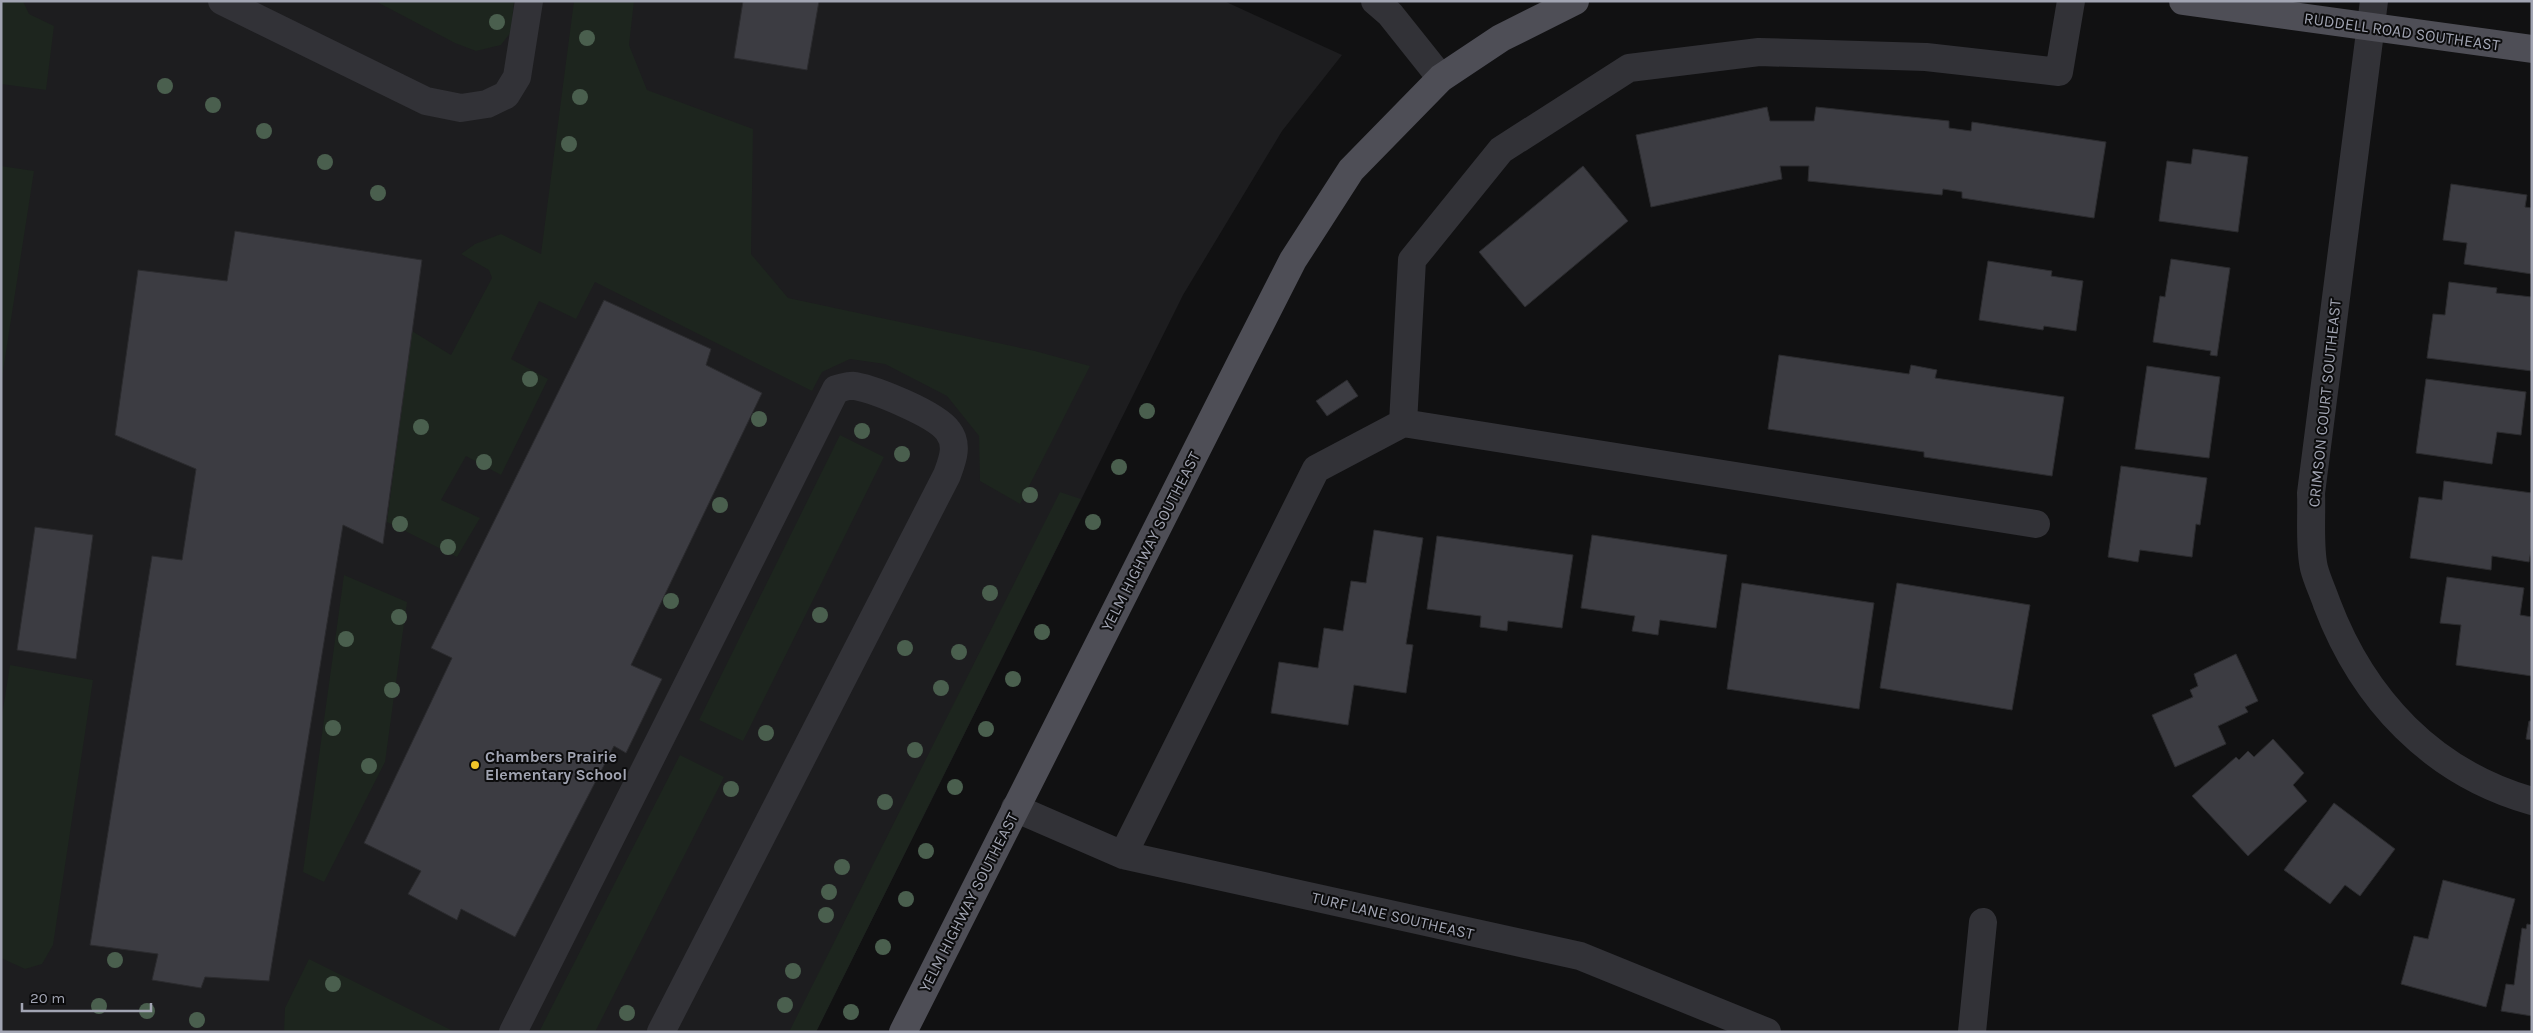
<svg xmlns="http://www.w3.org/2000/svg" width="2533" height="1033" viewBox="0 0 2533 1033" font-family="Karla,sans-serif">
  <rect width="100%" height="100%" fill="#111112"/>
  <path fill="#1d1d1f" d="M1,1H1224L1342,55L1282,131L1183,295L816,1032H1Z"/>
  <path fill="#1d251e" d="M1,1H23L29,14L54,26L46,90L1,84Z
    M375,1H514L511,32L501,45L476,51L455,43Z
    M574,1H634L629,45L647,90L753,129L751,254L788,298L1035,351L1090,366L1020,504L980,481L979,436L947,396L885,364L850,359L822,372L812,391L595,282L576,319L539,301L511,359L548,379L501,475L466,456L441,500L480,518L457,557L387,522L412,331L451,355L492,278L489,270L461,254L475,244L501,234L541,254Z
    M1,166L34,171L1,384Z
    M840,435L884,457L743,741L699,720Z
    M1060,492L1081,499L816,1032H789Z
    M344,575L407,602L385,762L324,882L303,872Z
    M10,665L93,680L53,945L42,964L25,969L1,958V722Z
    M680,755L724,777L595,1032H539Z
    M309,959L455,1032H284L285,1008Z"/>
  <path fill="#3c3c42" stroke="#2b2b2e" d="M743,1H819L807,70L734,58Z
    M1767,107L1770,121H1814L1816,107L1949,121V128L1971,131L1972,122L2106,142L2094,218L1962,198V192L1943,189L1942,195L1808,181L1809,166H1780L1782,179L1651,207L1636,135Z
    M2193,149L2248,157L2238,232L2159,221L2167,161L2191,164Z
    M1583,166L1628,221L1525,307L1479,252Z
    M2451,184L2527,195L2525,207L2532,208V274L2464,264L2467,243L2443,240Z
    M235,231L422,260L383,544L343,525L269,981L205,977L201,988L152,980L158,954L90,945L152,556L182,560L196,469L115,435L138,270L227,281Z
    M2171,259L2230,268L2217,356L2210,355L2211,351L2153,342L2160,296L2165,297Z
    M1988,261L2052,271L2051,276L2083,281L2076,331L2044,326L2043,330L1979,320Z
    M2449,282L2497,288L2496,293L2532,297V371L2427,358L2433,314L2445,315Z
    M604,300L711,349L706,365L762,393L631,665L662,679L626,753L614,746L515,937L461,909L457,920L408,894L421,871L364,843L452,658L431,648Z
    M1779,355L1909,374L1911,365L1937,370L1935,378L2064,397L2052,476L1924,457V452L1768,429Z
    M2147,366L2220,377L2209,458L2135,449Z
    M2426,379L2526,392L2521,435L2497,432L2492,464L2416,453Z
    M1347,380L1358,396L1327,416L1316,401Z
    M2121,466L2207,478L2200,525L2196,524L2192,557L2140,550L2138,562L2108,557Z
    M2444,481L2532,493V545L2529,562L2492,556L2491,570L2410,558L2419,497L2442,500Z
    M35,527L93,535L76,659L17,650Z
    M1374,530L1423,538L1406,644L1413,645L1406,693L1354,685L1348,725L1271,713L1279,662L1318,668L1324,628L1343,631L1351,581L1366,583Z
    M1592,535L1727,555L1716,628L1660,620L1658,635L1632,631L1635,616L1581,608Z
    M1437,536L1573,555L1562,628L1508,621L1507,631L1480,627L1481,616L1427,609Z
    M2447,577L2524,588L2520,615L2532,617V676L2456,665L2461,625L2440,623Z
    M1742,583L1874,603L1859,709L1727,689Z
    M1897,583L2030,605L2012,710L1880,688Z
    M2236,654L2258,701L2245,707L2248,712L2218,726L2226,744L2175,767L2152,715L2193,697L2190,690L2198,686L2194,674Z
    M2529,721H2532V740L2526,739Z
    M2273,739L2304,773L2293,785L2307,801L2248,856L2192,796L2236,757L2239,760L2248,751L2254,757Z
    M2334,803L2395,849L2360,896L2345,885L2330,904L2284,870Z
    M2443,880L2515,899L2486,1007L2401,984L2414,936L2428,939Z
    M2527,924L2532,925V1016L2501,1011L2506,984L2514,985L2522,928L2526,929Z"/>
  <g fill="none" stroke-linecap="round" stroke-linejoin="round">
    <path stroke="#323237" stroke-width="28" d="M222,1L426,101L461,108L487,104L506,95L517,77L529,1
      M1375,1L1390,14L1441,78
      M2374,1L2311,493C2312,515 2309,547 2314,568C2317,580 2323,592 2327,604C2363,699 2432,773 2532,801
      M1403,423L2036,524
      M1015,808L1123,855L1580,956L1767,1032
      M1123,855L1316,469L1403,423L1412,260L1501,150L1629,68L1759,52L1926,57L2059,72L2071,1
      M513,1032L836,389C842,388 849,385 855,386C876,390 936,414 948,431C959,445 952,461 947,475L661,1032
      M1972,1032L1983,922"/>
    <path stroke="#4e4e56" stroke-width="28" d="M2183,1L2532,49
      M903,1032L1242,360L1293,260L1351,170L1441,78L1501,38L1575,1"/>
  </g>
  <g fill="#4a5f4e">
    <circle cx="497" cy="22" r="8"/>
    <circle cx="587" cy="38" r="8"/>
    <circle cx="165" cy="86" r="8"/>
    <circle cx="580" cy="97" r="8"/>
    <circle cx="213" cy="105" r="8"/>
    <circle cx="264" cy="131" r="8"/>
    <circle cx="569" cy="144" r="8"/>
    <circle cx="325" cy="162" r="8"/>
    <circle cx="378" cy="193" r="8"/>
    <circle cx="530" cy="379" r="8"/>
    <circle cx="1147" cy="411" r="8"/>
    <circle cx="759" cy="419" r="8"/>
    <circle cx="421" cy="427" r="8"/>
    <circle cx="862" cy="431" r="8"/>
    <circle cx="902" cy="454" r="8"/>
    <circle cx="484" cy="462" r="8"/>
    <circle cx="1119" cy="467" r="8"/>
    <circle cx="1030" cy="495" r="8"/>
    <circle cx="720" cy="505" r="8"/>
    <circle cx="1093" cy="522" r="8"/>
    <circle cx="400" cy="524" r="8"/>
    <circle cx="448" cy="547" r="8"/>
    <circle cx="990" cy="593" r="8"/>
    <circle cx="671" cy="601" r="8"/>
    <circle cx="820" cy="615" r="8"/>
    <circle cx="399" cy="617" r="8"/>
    <circle cx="1042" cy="632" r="8"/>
    <circle cx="346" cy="639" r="8"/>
    <circle cx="905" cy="648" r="8"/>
    <circle cx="959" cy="652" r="8"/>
    <circle cx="1013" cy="679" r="8"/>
    <circle cx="941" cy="688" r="8"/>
    <circle cx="392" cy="690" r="8"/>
    <circle cx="333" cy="728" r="8"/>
    <circle cx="986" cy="729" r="8"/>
    <circle cx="766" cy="733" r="8"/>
    <circle cx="915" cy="750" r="8"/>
    <circle cx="369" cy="766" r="8"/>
    <circle cx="955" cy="787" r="8"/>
    <circle cx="731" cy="789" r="8"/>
    <circle cx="885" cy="802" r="8"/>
    <circle cx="926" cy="851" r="8"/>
    <circle cx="842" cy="867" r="8"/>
    <circle cx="829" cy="892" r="8"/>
    <circle cx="906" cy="899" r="8"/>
    <circle cx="826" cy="915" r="8"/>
    <circle cx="883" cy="947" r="8"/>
    <circle cx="115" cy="960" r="8"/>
    <circle cx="793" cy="971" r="8"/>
    <circle cx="333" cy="984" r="8"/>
    <circle cx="785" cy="1005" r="8"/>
    <circle cx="99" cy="1006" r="8"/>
    <circle cx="147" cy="1011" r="8"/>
    <circle cx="851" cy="1012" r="8"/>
    <circle cx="627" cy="1013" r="8"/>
    <circle cx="197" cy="1020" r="8"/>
  </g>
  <circle fill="#f1c529" stroke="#0c0c0d" stroke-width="2" cx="475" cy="765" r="5"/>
  <g text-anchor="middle" stroke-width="4" stroke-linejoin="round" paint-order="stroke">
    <g font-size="16" fill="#a2a5b3" stroke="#0c0c0d">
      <text transform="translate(2402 31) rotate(8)" y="6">RUDDELL ROAD SOUTHEAST</text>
      <text transform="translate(2324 403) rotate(-84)" y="6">CRIMSON COURT SOUTHEAST</text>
      <text transform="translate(1150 541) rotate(-63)" y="6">YELM HIGHWAY SOUTHEAST</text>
      <text transform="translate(968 902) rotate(-63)" y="6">YELM HIGHWAY SOUTHEAST</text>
      <text transform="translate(1393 915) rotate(13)" y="6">TURF LANE SOUTHEAST</text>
    </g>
    <g font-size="16" font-weight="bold" fill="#a2a5b3" stroke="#0c0c0d" text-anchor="start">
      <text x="485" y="762">Chambers Prairie<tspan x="485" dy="18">Elementary School</tspan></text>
    </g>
  </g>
  <rect width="2533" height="1033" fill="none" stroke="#a2a5b3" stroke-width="5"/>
  <path d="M22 1003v8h129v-8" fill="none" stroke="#a2a5b3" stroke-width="2.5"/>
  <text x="30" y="1003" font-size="15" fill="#a2a5b3" stroke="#0c0c0d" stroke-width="4" paint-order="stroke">20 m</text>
</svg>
